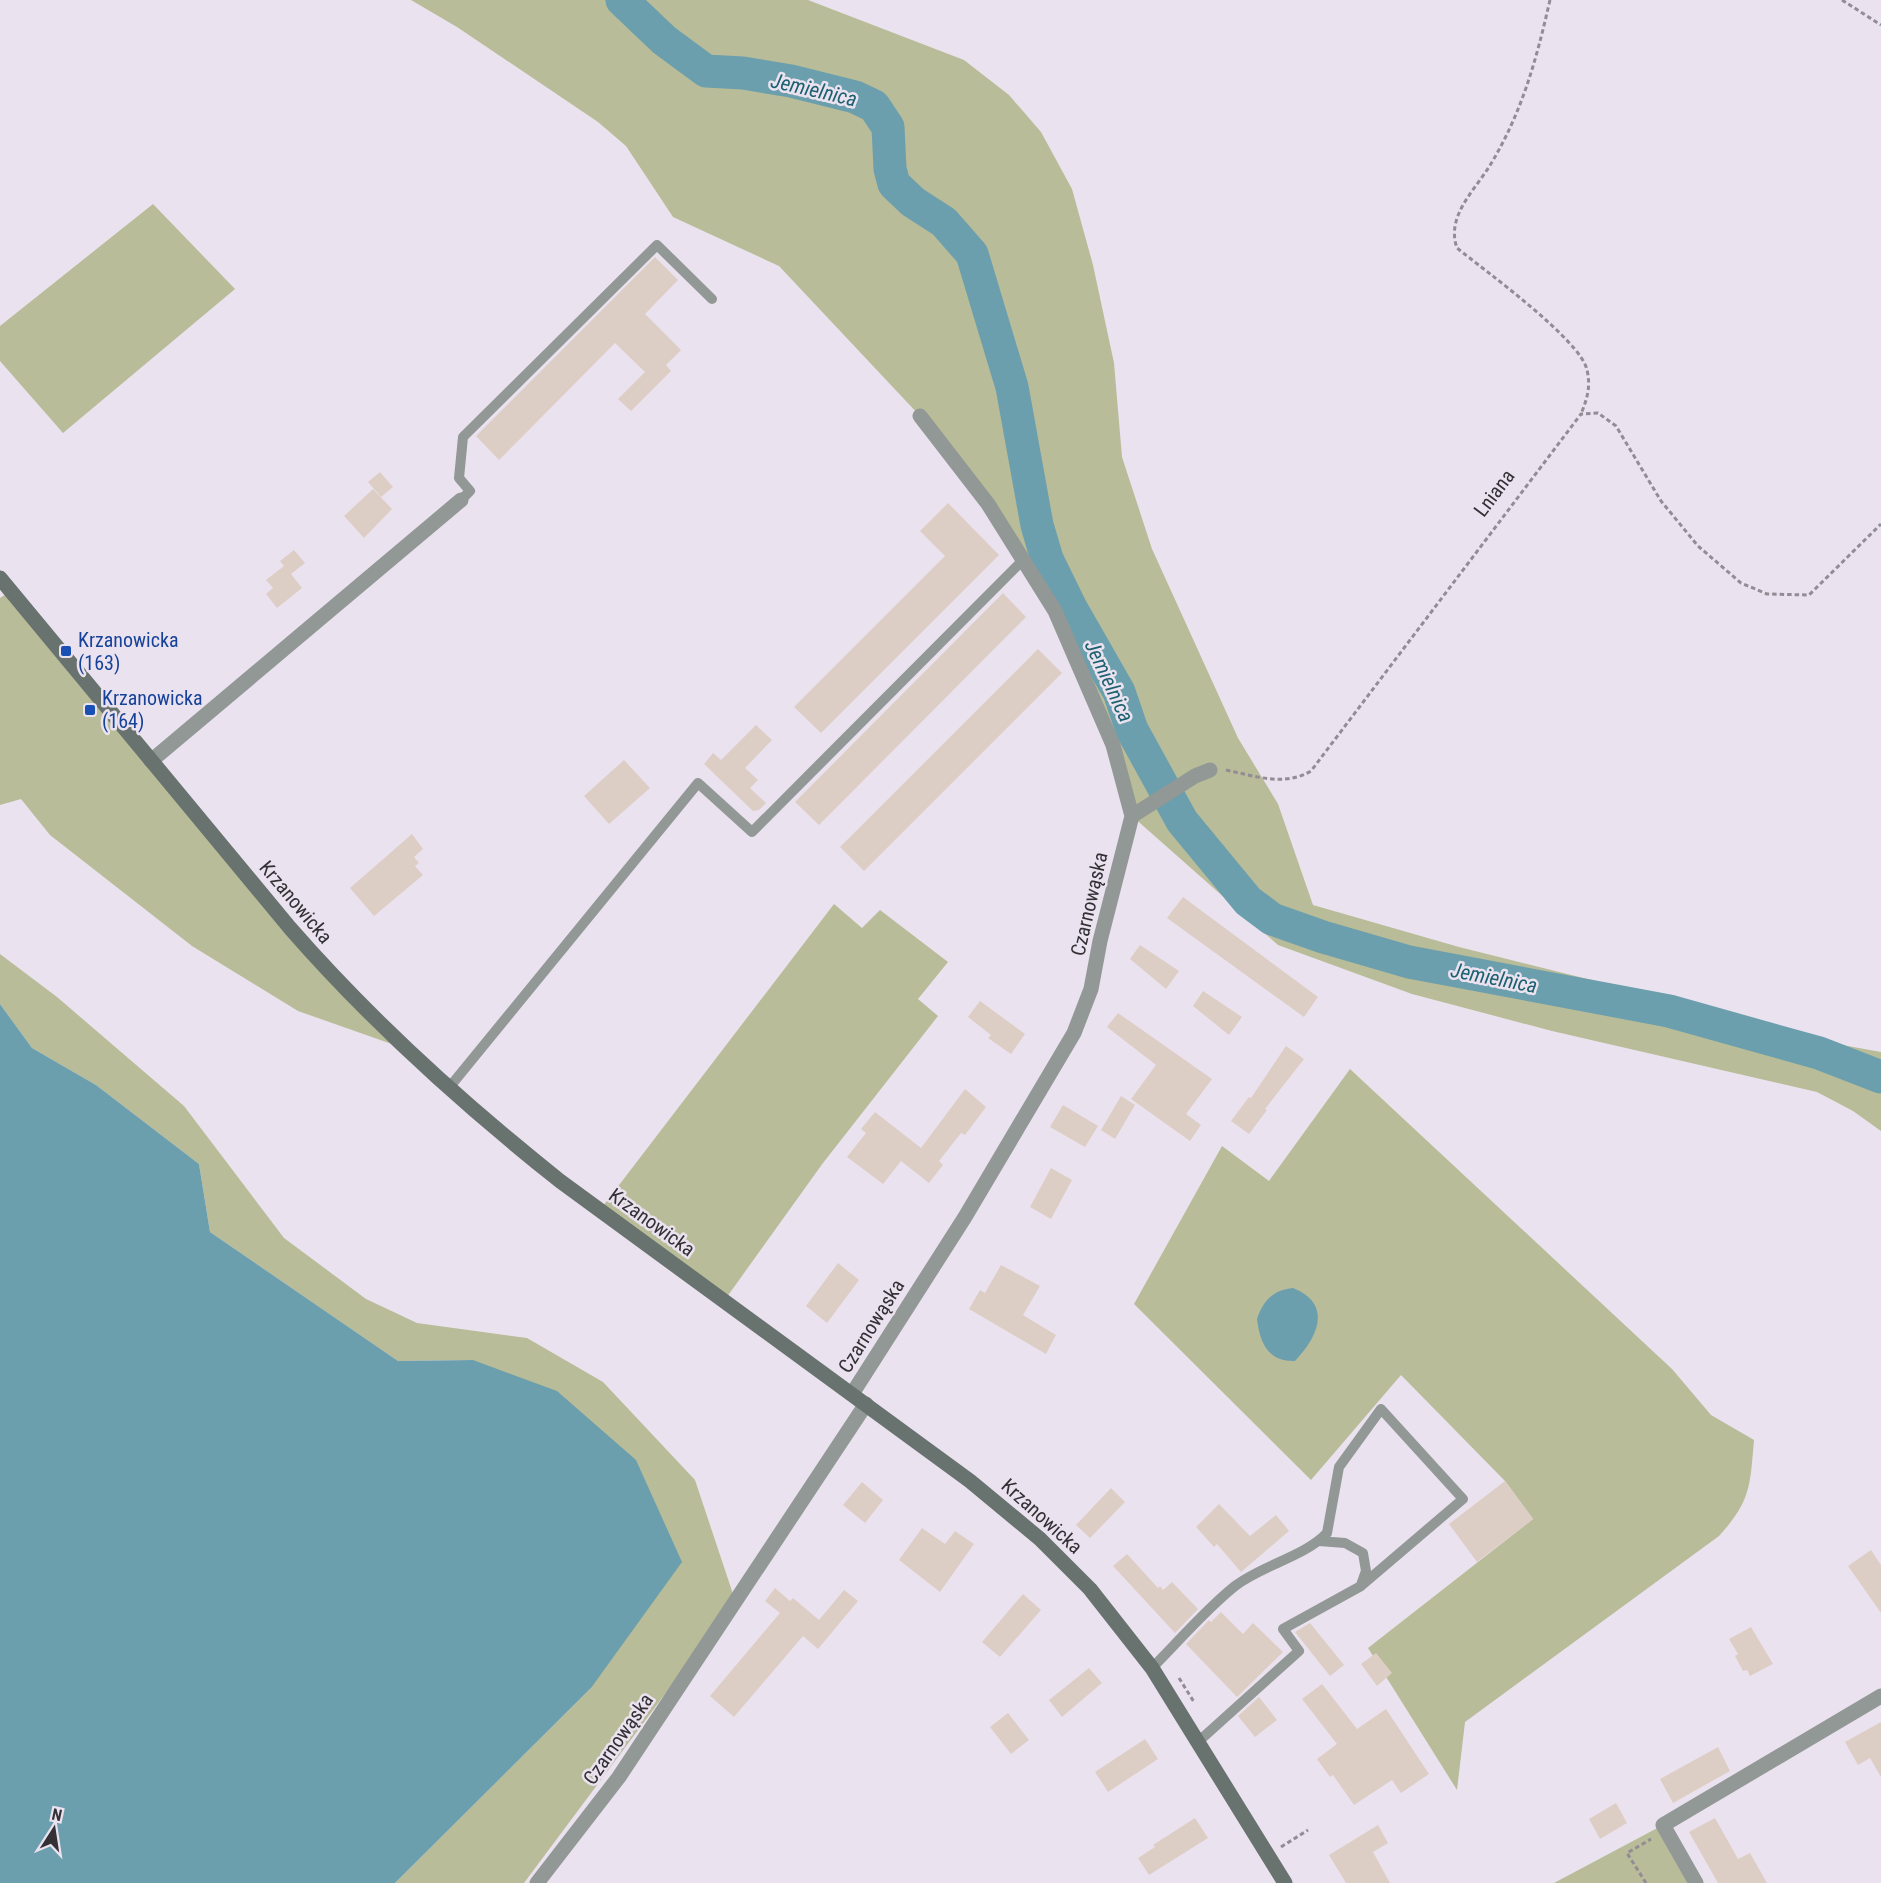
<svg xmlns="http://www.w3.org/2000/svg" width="1881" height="1883" viewBox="0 0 1881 1883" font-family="'Roboto Condensed',sans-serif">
  <rect width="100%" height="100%" fill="#ebe2ef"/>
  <path fill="#b8bc98" d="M411,0H808L964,60L1009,95L1041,132L1072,189L1093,265L1114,363L1122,457L1152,549L1238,738L1278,804L1313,905L1459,947L1648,994L1820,1041L1881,1052V1131L1853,1111L1817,1092L1552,1031L1412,994L1278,945L1132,816L1055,611L920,416L779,266L673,217L626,146L598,122L457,27Z
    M153,204L235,289L63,433L0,361V326Z
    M11,591L217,841L403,1048L298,1011L192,946L50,835L21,799L0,805V598Z
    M834,904L862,928L880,910L948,962L918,999L938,1016L823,1163L724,1301L600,1210Z
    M0,954L57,997L184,1106L284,1238L366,1299L417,1323L527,1338L603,1382L695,1480L735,1600L524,1883H395L591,1688L473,1360L398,1361L210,1232L199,1164L96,1085L32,1048L0,1004Z
    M1350,1069L1672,1369L1711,1415L1754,1440C1750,1486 1751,1501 1719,1536L1465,1722L1457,1790L1368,1648L1533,1519L1505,1481L1401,1375L1311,1480L1134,1304L1222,1146L1269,1181Z
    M1663,1825L1696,1883H1554Z"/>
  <path fill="#6c9fad" d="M0,1004L32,1048L96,1085L199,1164L210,1232L398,1361L473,1360L557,1391L636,1460L682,1562L591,1688L395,1883H0Z
    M1293,1288C1333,1304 1318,1337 1295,1361C1268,1362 1260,1343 1257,1319C1263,1301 1273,1290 1293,1288Z"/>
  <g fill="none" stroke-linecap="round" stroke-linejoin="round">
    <path stroke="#6c9fad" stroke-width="33" d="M622,0L664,40L706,71L743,73L791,81L855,97L874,106L888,127L890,169L894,184L913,202L944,222L972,254L1012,387L1037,525L1047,559L1071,608L1119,692L1132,730L1182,821L1248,901L1272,919L1323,937L1409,962L1669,1011L1819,1053L1881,1077"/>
  </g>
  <path fill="#ddcec5" d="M655,257L678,280L645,314L681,350L666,365L671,371L631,411L618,399L645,372L615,343L499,460L476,436Z
    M380,472L393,487L381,497L368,482Z
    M373,489L392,509L364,538L344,516Z
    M948,503L999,555L821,733L794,707L945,556L920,531Z
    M294,550L305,563L291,574L302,588L277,608L266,594L273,588L266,580L284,566L280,561Z
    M1003,593L1026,617L819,825L795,802Z
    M1038,649L1062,673L864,871L840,847Z
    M756,725L772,740L745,768L758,780L750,788L766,803L759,810L753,811L704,764L713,753L721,760Z
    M624,760L650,788L609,824L584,796Z
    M412,834L423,849L414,857L419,863L415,866L423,875L374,916L350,888Z
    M1183,897L1318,997L1304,1017L1167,918Z
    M1140,945L1179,971L1166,989L1130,959Z
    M1203,991L1242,1017L1229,1035L1193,1006Z
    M980,1001L1025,1034L1011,1054L988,1038L991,1035L968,1017Z
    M1118,1013L1212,1079L1186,1114L1201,1125L1190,1141L1131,1099L1156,1065L1107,1027Z
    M1286,1046L1304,1059L1265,1109L1267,1110L1249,1134L1231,1121L1249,1097L1251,1098Z
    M965,1089L986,1107L965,1135L961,1133L939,1161L943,1165L929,1183L901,1161L883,1184L847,1157L866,1133L861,1129L875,1112L921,1148Z
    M1121,1096L1135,1105L1115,1139L1101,1130Z
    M1063,1105L1098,1126L1085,1147L1050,1127Z
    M1051,1168L1072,1180L1051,1219L1030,1207Z
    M838,1263L859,1280L827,1323L806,1306Z
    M1001,1265L1040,1286L1023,1315L1056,1335L1046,1354L969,1309L980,1290L985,1293Z
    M1505,1481L1533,1519L1477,1562L1449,1524Z
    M862,1482L883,1500L865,1523L843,1505Z
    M1111,1488L1125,1502L1090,1538L1076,1525Z
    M1219,1504L1250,1536L1276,1515L1289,1531L1241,1572L1217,1544L1214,1547L1196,1527Z
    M922,1528L945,1544L955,1531L974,1544L940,1592L899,1560Z
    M1871,1550L1881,1565V1613L1848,1566Z
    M1127,1554L1158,1588L1160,1586L1163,1590L1172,1582L1198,1609L1175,1633L1113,1566Z
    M775,1588L790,1601L793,1598L819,1620L844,1590L858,1601L818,1649L803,1636L734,1717L710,1696L780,1613L765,1601Z
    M1023,1594L1041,1610L1000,1657L982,1642Z
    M1221,1612L1243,1634L1253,1623L1283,1652L1237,1697L1186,1644L1209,1620L1211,1622Z
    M1310,1623L1344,1665L1330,1676L1295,1632Z
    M1751,1627L1773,1664L1750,1676L1747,1670L1743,1671L1735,1656L1738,1654L1729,1639Z
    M1376,1653L1392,1673L1377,1686L1361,1664Z
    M1089,1668L1102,1683L1062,1717L1049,1700Z
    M1322,1684L1357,1729L1386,1709L1429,1774L1401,1793L1392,1780L1354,1805L1333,1775L1330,1777L1317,1759L1337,1744L1302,1699Z
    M1259,1697L1277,1720L1255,1737L1238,1716Z
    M1008,1713L1029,1740L1011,1754L990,1727Z
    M1881,1722V1777L1870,1758L1858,1765L1845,1742Z
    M1145,1739L1158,1759L1108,1792L1095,1772Z
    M1718,1747L1730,1771L1673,1803L1660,1779Z
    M1616,1803L1627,1823L1600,1839L1589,1819Z
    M1195,1818L1208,1838L1149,1875L1138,1858L1155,1847L1153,1845Z
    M1715,1818L1738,1859L1750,1853L1767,1883H1718L1689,1832Z
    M1378,1825L1388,1843L1373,1852L1390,1883H1346L1329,1855Z"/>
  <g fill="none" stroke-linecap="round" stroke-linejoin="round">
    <path stroke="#928c95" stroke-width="3" stroke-dasharray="4.5 3" stroke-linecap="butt" d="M1550,0C1536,61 1522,113 1489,167C1473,192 1446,217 1457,248C1484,270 1581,340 1587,370C1591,387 1587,399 1581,414
      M1842,0L1881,25
      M1226,770C1255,776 1284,787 1311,771L1581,414L1598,413L1616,426L1661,501L1698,546L1741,583L1767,594L1809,595L1881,524
      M1179,1678L1194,1702
      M1281,1847L1308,1830
      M1646,1883L1627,1853L1651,1839"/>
    <path stroke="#919895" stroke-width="10" d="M461,500L470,491L459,478L463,437L657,245L712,299
      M448,1089L698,783L752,832L1023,560
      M1319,1541L1345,1543L1363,1553L1366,1571L1361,1585
      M1152,1668C1179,1641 1205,1610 1235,1586C1262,1565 1304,1557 1327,1533L1339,1467L1381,1409L1463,1499L1361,1586L1283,1629L1299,1651L1199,1741"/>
    <path stroke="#919895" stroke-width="15" d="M151,761L461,500
      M1132,816L1195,776L1210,770
      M852,1394L965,1217L1074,1033L1091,989L1100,941L1132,816L1113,745L1055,611L988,504L920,416
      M537,1883L619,1777L866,1404
      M1696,1883L1663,1825L1881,1696"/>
    <path stroke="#68736f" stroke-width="15" d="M0,578L290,928C372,1022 463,1104 560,1181L970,1481L1040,1539L1090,1589L1152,1668L1285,1883"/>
  </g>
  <g fill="#1a4fb4" stroke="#ebe2ef" stroke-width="2">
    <rect x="60" y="645" width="12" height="12" rx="3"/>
    <rect x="84" y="704" width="12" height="12" rx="3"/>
  </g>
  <g text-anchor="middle" stroke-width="5" stroke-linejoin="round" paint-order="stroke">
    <g font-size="20" fill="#343136" stroke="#ebe2ef">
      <text transform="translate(1494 493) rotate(-53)" y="7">Lniana</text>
      <text transform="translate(296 902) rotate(50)" y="7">Krzanowicka</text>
      <text transform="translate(1089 904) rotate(-77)" y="7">Czarnowąska</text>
      <text transform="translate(652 1222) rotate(36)" y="7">Krzanowicka</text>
      <text transform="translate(871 1326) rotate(-58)" y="7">Czarnowąska</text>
      <text transform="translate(1042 1516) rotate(42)" y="7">Krzanowicka</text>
      <text transform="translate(618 1739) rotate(-55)" y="7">Czarnowąska</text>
    </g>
    <g font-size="20" fill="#164399" stroke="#ebe2ef" text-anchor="start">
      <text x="78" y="647">Krzanowicka<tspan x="78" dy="23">(163)</tspan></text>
      <text x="102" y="705">Krzanowicka<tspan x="102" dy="23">(164)</tspan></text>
    </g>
    <g font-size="21" font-style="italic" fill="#1c6170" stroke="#ebe2ef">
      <text transform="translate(814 90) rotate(13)" y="7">Jemielnica</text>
      <text transform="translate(1109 681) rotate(65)" y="7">Jemielnica</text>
      <text transform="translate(1494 978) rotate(11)" y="7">Jemielnica</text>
    </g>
  </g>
  <g transform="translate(54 1829) rotate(12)" stroke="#ebe2ef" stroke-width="4.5" paint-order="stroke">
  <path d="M0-4.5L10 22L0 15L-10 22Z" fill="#343136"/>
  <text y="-9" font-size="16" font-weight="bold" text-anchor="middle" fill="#343136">N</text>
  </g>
</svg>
